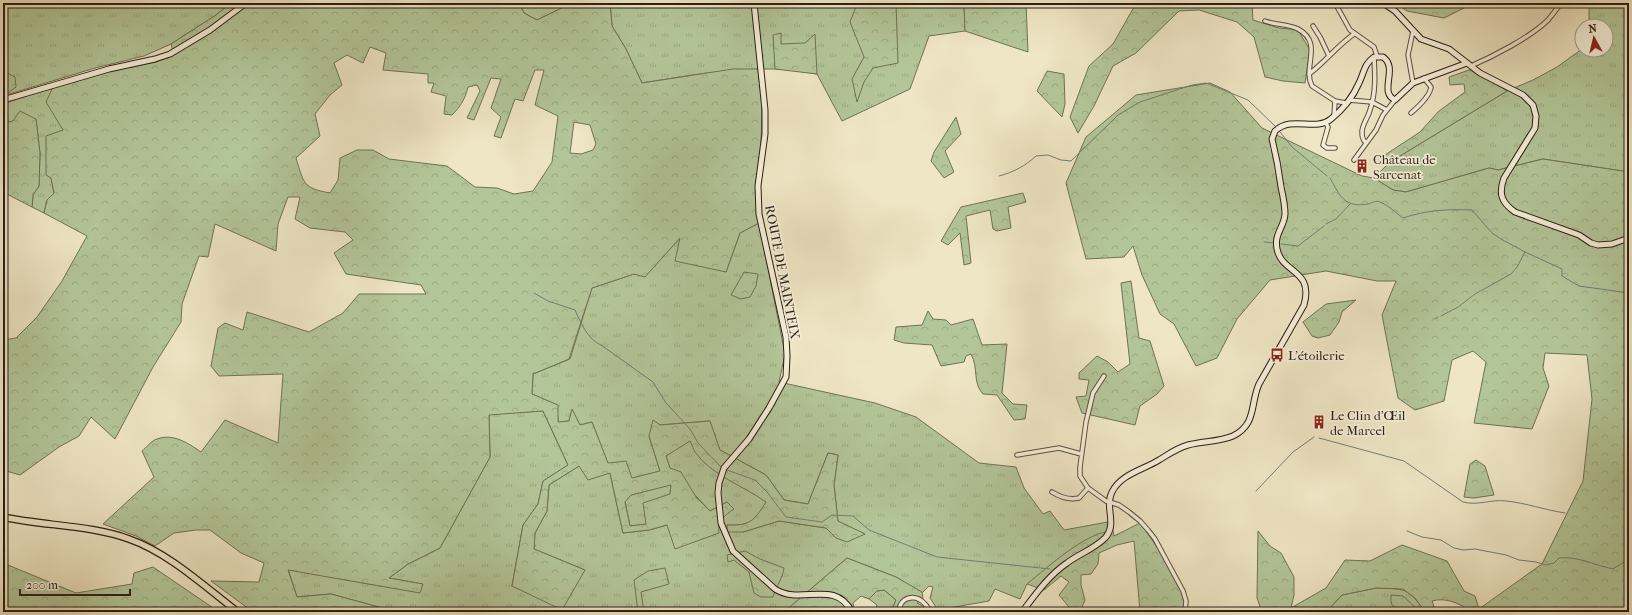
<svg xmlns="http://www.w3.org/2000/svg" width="1632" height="615" viewBox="0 0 1632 615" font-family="'IM FELL French Canon',serif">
  <defs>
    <pattern id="grass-tufts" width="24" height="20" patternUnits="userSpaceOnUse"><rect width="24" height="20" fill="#b3c699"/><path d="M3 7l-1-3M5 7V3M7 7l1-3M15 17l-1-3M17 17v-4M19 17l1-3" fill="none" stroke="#9aaa83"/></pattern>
    <pattern id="forest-crowns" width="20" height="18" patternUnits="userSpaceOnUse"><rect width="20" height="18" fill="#b3c699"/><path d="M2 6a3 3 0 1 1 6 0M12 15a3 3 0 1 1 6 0" fill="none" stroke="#9aaa83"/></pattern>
  </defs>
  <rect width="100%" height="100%" fill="#efe6c5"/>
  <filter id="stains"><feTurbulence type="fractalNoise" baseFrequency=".005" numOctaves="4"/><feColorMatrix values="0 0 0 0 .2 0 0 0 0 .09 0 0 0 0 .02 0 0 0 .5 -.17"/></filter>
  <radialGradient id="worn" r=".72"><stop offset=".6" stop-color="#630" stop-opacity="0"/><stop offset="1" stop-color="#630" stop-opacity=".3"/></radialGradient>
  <path fill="url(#grass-tufts)" stroke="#6f7256" d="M3,3H231L216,15L171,44L144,56L95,68L3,96Z
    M519,3H572L537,20L524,13Z
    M610,3H964L965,31L929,36L910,89L842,121L817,74C803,72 788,69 774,69C729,68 686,76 642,83L626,49L612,26Z
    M1584,3H1629V172L1543,159L1498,170L1489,168L1406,192L1393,190L1374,178L1390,162L1507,91L1533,80L1557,67L1582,49V50H1606V26H1589V8Z
    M53,87L63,130L51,178L54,193L47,200L44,213L32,207L33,195L39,186L40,153L36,119L3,123V104Z
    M759,223L785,354L779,382L875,403L916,417L979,463L1016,467L1024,488L1043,514L1050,511L1064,530L1113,521V531H1107L1027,584L1020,599L995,589L989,601L938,610L930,598L933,587L929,586L922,593L896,577L847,558L784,612H717L716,611L708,612H397L331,594L297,597L288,569L380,586L422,584L389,578L408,564L440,548L490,457L489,414L543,411L568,465L543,481L538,504L523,525L512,586L585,570L534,549L535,533L547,511L549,485L579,466L610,473L623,533L649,530L667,525L718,527L724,515L727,502L710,511L670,468L666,456L690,440C704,473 740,483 767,502C754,521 751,526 727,525L743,532L779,521L826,528L836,538L865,534L838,522L834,485L838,455L828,453L808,504L784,500L766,475L720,450L709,421L660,425L649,436L660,471L632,479L608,464L592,422L580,425L572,410L569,421L558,422L557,405L532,394L533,374L570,359L592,288L634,274L645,276L681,237L726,272L740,233Z
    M671,484L670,494L647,524L630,526L625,501L631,495Z
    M1376,588C1405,589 1408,587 1425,612H1326L1342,595Z
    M884,590L896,600L891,612H875L877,605L869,599L877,591Z"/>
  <path fill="url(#forest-crowns)" stroke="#6f7256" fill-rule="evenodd" d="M231,3H519L524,13L537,20L572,3H610L612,26L626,49L642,83L733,69H758L762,106L759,223L740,233L726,272L675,261L680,238L645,277L634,274L592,288L569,359L533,374L532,394L558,405V422L569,421L572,409L580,425L592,422L608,463L626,461L632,478L660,471L649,436L653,420L660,425L710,421L720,450L766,475L784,500L808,504L828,453L838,455L834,485L838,521L865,534L847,542L836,538L826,528L779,521L743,532H727V525C750,526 754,521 766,502C744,486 712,476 695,452C693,449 692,444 690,441L666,456L670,468L681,472L696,497L710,511L727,502L734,509C725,515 717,521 719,533L675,549L667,525L649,530L623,533L610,473L588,480L579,466L549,485L547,511L535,533L534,549L585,570L562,610L512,586L523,525L538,504L543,481L568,465L543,411L489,415L490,457L440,548L408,564L389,578L423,584L420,593L288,570L297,597L331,594L397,612H253L211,581L259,582L264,563L241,553L210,530H196L174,533L155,546L136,536L103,524L154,477L142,451C146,448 152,440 157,439C173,433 188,443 201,452L225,420L278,443L283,374L219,376L211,366L218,328L225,323L243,330L247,312L309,332L343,313L359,294H426L421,285L346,274L334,253L353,240L345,232L310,228L295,219L300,197H288L278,224L276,251L215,224L208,257L199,256L182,304L181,322L153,367L115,439L91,417L79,436L59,447L20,475L3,470V340L16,338L37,317L62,281L87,236L44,213L47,200L54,193L51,178L46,175V136L63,130L46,102L53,87L109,71L156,62L174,55L171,44L216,15ZM370,47L386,53L383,70L428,74V83H434L431,92L446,96L444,114L452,115C461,106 465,99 468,87L477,85L480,91L467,118L474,120L491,78L501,79L491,108L501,117L494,136L501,138L515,99L523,101L535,70H544L535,105L558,116L552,162L533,191L514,194L497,188L475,187L447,166L389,159L373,150H357L340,158L338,180L330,193C303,188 304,184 296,158L320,136L315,114L330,95L342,85L334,63L347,55L363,63ZM574,122L590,125L596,144L593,150L581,154L570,153ZM671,485L670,494L643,503L646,524L630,526L625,502L631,495Z
    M863,3H896L898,63L873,68L864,82L857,102L852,79L864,57L850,22L855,9Z
    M964,3H1026L1028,52L965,31Z
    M1131,3H1252L1253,20L1279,28L1298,30L1310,50L1305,83L1283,81L1265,77L1254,37L1237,22L1199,10L1179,11L1136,53L1113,66L1094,106L1078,133L1070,117L1089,66L1113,44L1134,7Z
    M1395,3H1469L1468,6L1444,18L1407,11Z
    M781,33V44L805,43L815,34L817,74L775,69L773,35Z
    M1469,70L1477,72L1507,91L1390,162L1385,155L1420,132L1439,111L1465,92L1464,84L1450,85L1449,77Z
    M3,71L15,77L16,87L8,93L3,92Z
    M1047,71L1064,74L1065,104L1062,117L1037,91Z
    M1210,83L1230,92L1262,128L1362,176L1374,178L1393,190L1406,192L1489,168L1498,170L1543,159L1629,172V612H1471C1460,603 1445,597 1432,601L1436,612H1425L1415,598L1403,589L1376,588L1342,595L1326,612H1262L1257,598L1258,531L1270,546L1281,553L1294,577V595L1291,608L1326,588L1345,560L1370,561L1402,545L1447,561L1464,591L1475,596L1479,609L1542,564L1583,481L1592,399L1587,355L1545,353L1543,368L1549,386L1532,429L1474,423L1486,362L1473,351L1452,360L1444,401L1415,410L1398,398L1382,315L1396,281H1377L1326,271L1270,280L1237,319L1217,358L1196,366L1174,324L1160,314L1142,275L1133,246L1124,257L1086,259L1066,183L1086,137L1136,95Z
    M20,111L36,119L40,153L39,186L33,195L32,207L3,192V123L13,121Z
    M956,117L961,134L945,151L954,172L944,178L931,161L934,152Z
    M1023,193L1026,202L1008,207L1011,228L997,231L993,229L990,210L966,216L971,263L964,265L960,233L948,245L941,241L961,207Z
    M744,272L758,274L756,286L750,297L741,299L731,295Z
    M1131,281L1139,338L1150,341L1164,386L1157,394L1140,406L1135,425L1082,413L1076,397L1086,396L1089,380L1079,379V373L1097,356L1108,362L1118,372L1130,364L1121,283Z
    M1356,300L1342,312L1339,322L1330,335L1318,338L1312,336L1303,322L1326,304Z
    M928,311L933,319L946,320L951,325L973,319L982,345L1007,344L1002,393L1013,404L1027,405L1025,419L1014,420L997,395L983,394C972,382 979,369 971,354L966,356L964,362L941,366L932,345L904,343L894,340L896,327L922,325Z
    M1476,460L1485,466L1494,495L1474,498L1464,497L1470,464Z
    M1140,523C1152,539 1183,584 1185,603C1186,606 1184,609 1183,612H1140L1134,541L1117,545L1099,553L1098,564L1091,574L1081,575V585L1085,600L1080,612H1073L1059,595L1069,582L1061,576L1044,590L1027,584C1048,567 1087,531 1113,531L1114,536Z
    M745,551L760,559L784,568C783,578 776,586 773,597H761L754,593L749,572L734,560L728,562L727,555Z
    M847,558L896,577L922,592L923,598L917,603L935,612H891L896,600L884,590L877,591L869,599L861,596L853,603L855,612H784Z
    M3,563L76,593L132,584L134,573L153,567L219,612H3Z
    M665,568L669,584L641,592L644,612H638L634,580L648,571Z
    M1391,595L1403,596L1416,608L1415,612H1398L1397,608C1390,606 1391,601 1391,595Z"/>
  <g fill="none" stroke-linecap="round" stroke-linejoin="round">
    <path stroke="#6e7f76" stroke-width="1" d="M1280,132L1292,147L1327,176
      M999,176C1014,172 1025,166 1036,156L1048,155L1061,160L1071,161L1118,115L1140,102L1192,85L1206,83L1248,100L1276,127
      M1330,178C1340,196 1344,208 1368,204C1372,203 1376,200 1380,202C1388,205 1396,213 1403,218C1427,210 1447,209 1472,210L1492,233L1501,239L1525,252L1562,269V276L1579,286L1629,293
      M1326,224L1336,219L1350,204
      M1264,242L1274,243
      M1281,244L1298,246L1324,226
      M534,293L548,301L575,310C581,323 588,340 601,345L653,382L666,403L690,429L698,443L721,467
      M1441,316L1458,307L1475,294L1511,274L1517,267L1525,252
      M1435,319L1438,317
      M1319,438L1404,461L1463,502C1478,506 1491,499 1506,501C1526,503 1545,510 1565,513
      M727,470L755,480L767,492L786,517L822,522L832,515L853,516L869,530L937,557L1050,569
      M1256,491L1293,452L1314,437
      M1407,531L1422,537L1441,540L1454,548L1463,550L1475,549L1506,555L1519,560L1536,562L1546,565L1554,563L1559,558C1578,556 1594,565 1613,569L1629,559"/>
    <g stroke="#5c5040" stroke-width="5.5">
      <path id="street" d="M1335,3L1350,30L1374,47L1377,56
        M1265,21C1275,25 1289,24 1298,29C1324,43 1302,67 1312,86L1335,101L1346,103
        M1313,26L1320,37L1329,56
        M1471,66C1492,57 1531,37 1548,20C1552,15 1557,9 1561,3
        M1309,74C1325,62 1337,46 1354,34
        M1413,83L1408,55L1413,31
        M1349,100L1372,102L1387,110
        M1411,113C1418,107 1430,96 1431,87L1424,78
        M1334,116L1335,101
        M1326,123L1328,127L1323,145L1327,148H1335
        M1366,143C1362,139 1362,136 1362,131C1363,123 1368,118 1370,110C1376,93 1375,75 1374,57
        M1354,160L1376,130L1383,115L1395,100
        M1104,376L1093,393L1086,422L1080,467V476L1088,488L1106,501L1119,505L1129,512L1140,521L1148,530L1155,539L1183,591L1186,601L1185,612
        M1017,455L1059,448L1081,454
        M1052,492C1060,497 1070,500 1079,498L1088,488
        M899,612C899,597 915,593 925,604C927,606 929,609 931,612"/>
    </g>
    <g stroke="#2b1e14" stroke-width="7">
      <path id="secondary" d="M754,3L765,110V134L758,186L759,214L786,337L787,356L786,377L769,408L749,439L724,468L719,483L718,493L721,523L733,551L775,589C801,606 834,578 852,612
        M1383,3L1395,11L1421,39L1449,49L1480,73L1523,95L1533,105L1536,116L1535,128L1504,178C1498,194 1502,203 1515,212L1579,235L1591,243L1598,245L1612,244L1629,238
        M3,100L109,69L155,59L170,54L210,30L246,3
        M1022,612C1035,595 1048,576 1067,563C1079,554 1094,549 1105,538C1118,524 1104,507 1112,492C1121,474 1143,470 1159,460C1169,454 1177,448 1188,445C1203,441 1219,442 1233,436C1257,424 1250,404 1259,384L1304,305C1314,269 1282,274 1277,249C1274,233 1284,228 1285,214C1285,205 1283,196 1281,187C1279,171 1276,155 1272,139L1275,131C1293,115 1315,132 1331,119C1342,110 1353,97 1359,83C1364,73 1364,64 1374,57H1383C1399,68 1378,92 1395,100L1413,83L1467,63"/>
    </g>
    <g stroke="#2b1e14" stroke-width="8">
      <path id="primary" d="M3,517C44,526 91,525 129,539C169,553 205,587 238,612"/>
    </g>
    <use href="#street" stroke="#f5efd9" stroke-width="3.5"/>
    <use href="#secondary" stroke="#f5efd9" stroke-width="5"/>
    <use href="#primary" stroke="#efe6c5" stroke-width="5.5"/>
  </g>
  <defs>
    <g id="building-bare" transform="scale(1.08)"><path d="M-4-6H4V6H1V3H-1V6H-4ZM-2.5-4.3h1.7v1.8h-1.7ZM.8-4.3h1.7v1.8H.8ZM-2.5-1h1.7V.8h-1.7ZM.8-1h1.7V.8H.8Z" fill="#8f2418" stroke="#f5efd9" stroke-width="2.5" paint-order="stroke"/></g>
    <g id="bus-bare" transform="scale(1.08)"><path d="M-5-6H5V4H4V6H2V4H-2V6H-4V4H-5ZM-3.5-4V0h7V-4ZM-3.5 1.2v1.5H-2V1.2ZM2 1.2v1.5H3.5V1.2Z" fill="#8f2418" stroke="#f5efd9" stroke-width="2.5" paint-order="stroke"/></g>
  </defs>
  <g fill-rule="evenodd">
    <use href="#building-bare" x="1362" y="166"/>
    <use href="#bus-bare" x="1277" y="355"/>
    <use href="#building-bare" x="1319" y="422"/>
  </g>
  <g text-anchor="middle" stroke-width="3.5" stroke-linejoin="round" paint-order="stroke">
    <g font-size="13" fill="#2b1e14" stroke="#f5efd9" text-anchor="start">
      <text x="1373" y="164">Château de<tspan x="1373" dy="15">Sarcenat</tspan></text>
      <text x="1288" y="360">L'étoilerie</text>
      <text x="1330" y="420">Le Clin d’Œil<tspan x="1330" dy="15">de Marcel</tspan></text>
    </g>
    <g font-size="13" fill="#2b1e14" stroke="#f5efd9">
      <text transform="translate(783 272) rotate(79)" y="5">ROUTE DE MAINTEIX</text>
    </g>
  </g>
  <rect width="1632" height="615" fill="none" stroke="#efe6c5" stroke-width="16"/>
  <rect x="4" y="4" width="1624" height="607" fill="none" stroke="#2b1e14" stroke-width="2"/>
  <rect x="8" y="8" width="1616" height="599" fill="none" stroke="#2b1e14"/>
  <g transform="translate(1594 38) rotate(352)"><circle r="19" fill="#f5efd9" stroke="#a49b8a"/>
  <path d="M0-3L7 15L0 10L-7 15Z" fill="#8f2418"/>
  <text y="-6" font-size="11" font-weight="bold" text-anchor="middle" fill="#2b1e14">N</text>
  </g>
  <path d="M20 589v6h110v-6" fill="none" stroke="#2b1e14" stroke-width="2"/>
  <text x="26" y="589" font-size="12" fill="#2b1e14" stroke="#f5efd9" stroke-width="3" paint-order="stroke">200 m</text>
  <rect width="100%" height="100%" filter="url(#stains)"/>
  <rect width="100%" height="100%" fill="url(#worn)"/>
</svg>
